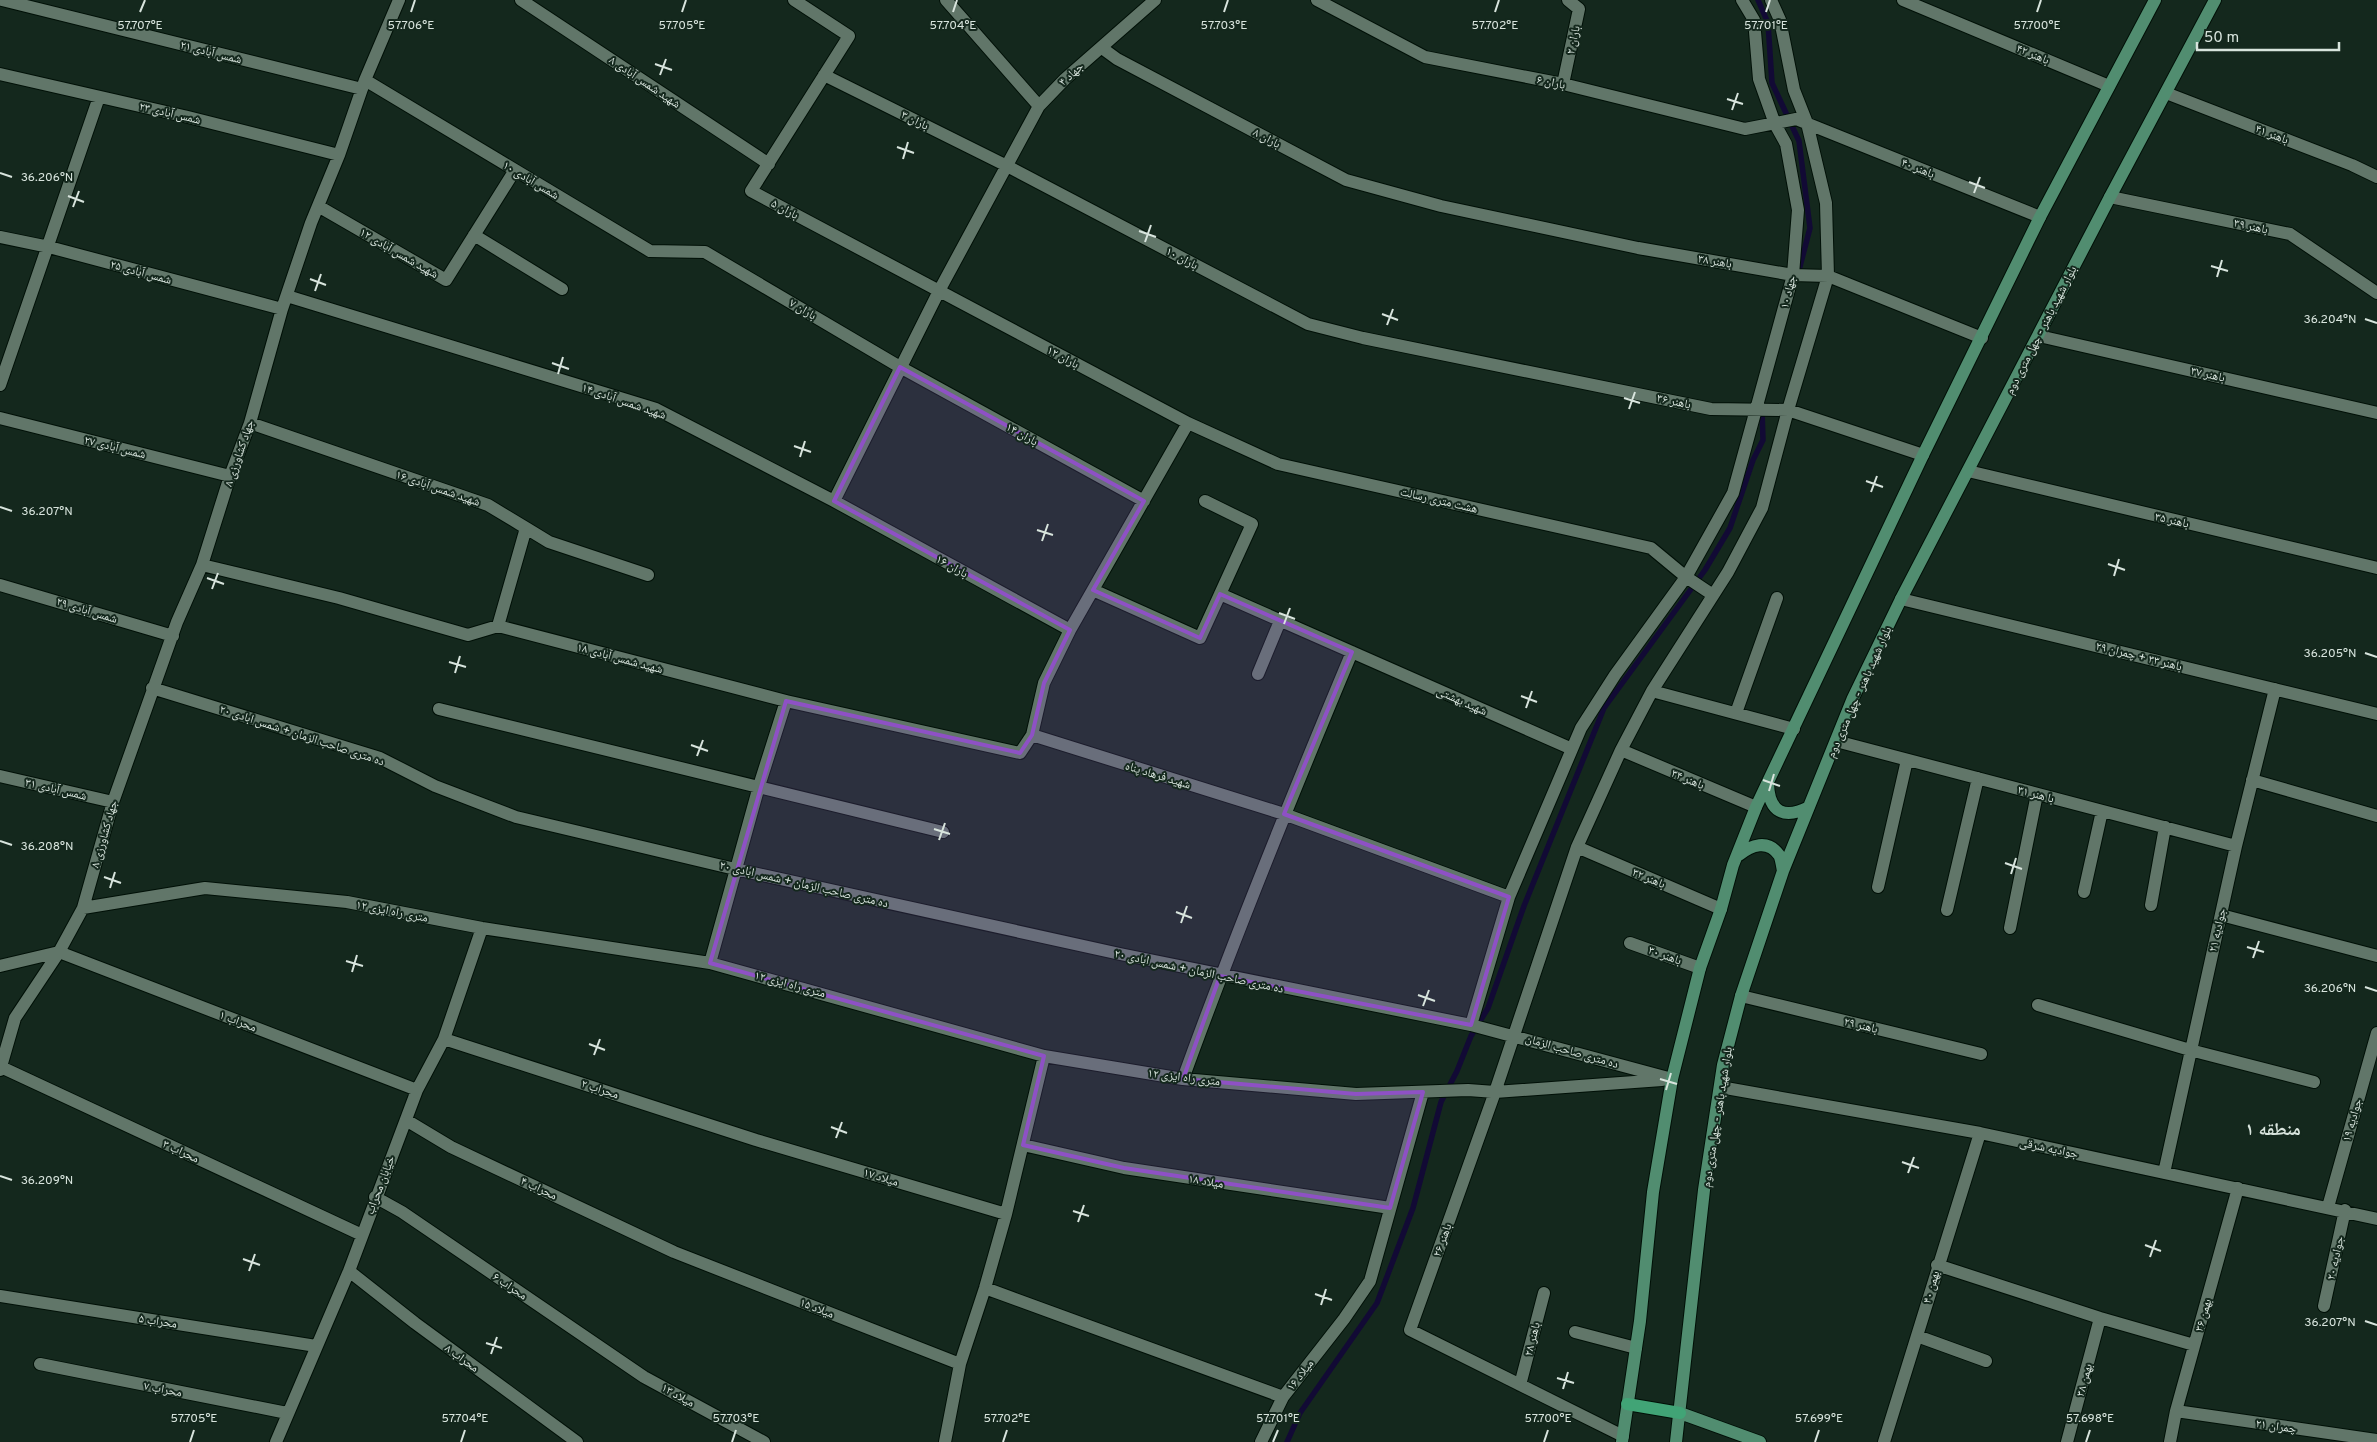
<svg xmlns="http://www.w3.org/2000/svg" width="2377" height="1442" viewBox="0 0 2377 1442" font-family="Overpass,'Noto Naskh Arabic',sans-serif">
  <rect width="100%" height="100%" fill="#14281d"/>
  <g fill="none" stroke-linecap="round" stroke-linejoin="round">
    <path stroke="#120a35" stroke-width="5.5" d="M1758,0L1768,23L1772,83L1799,141L1810,228L1798,274
      M1287,1442L1300,1413L1377,1303L1413,1208L1441,1102L1457,1071L1471,1036L1488,1008L1524,906L1604,708L1705,570L1730,528L1753,460L1763,440L1762,410"/>
    <g stroke="#011007" stroke-width="14">
      <path id="street" d="M2,0L362,89
        M521,0L769,164
        M794,0L849,36L751,191L1188,423L1278,464L1651,548L1686,577L1713,595
        M946,0L1039,106
        M1317,0L1425,57L1563,84L1745,129L1796,119L2040,217
        M1903,0L2109,86
        M1102,48L1117,59L1346,180L1441,206L1638,248L1793,275L1828,276L1982,338
        M0,74L188,117L339,155
        M824,75L1005,165L1308,324L1363,338L1711,409L1788,410L1923,455
        M365,80L650,251L705,252L900,367L1144,501
        M1563,84L1579,9L1568,0
        M2166,93L2352,165L2377,177
        M2110,197L2290,234L2377,293
        M318,206L446,280L515,170
        M474,235L562,289
        M0,237L49,247L282,309
        M287,296L656,409L834,501L1070,630
        M2039,336L2377,413
        M0,385L99,97
        M0,418L230,476
        M250,423L488,505L526,528L498,626
        M1968,471L2377,568
        M834,501L939,291L1039,106L1065,79L1155,0
        M526,528L549,542L648,575
        M202,565L339,598L468,635L498,626L786,701L1020,753L1032,735L1044,683L1070,630L1188,423
        M0,585L173,636
        M1093,590L1200,638L1252,524L1205,501
        M1220,594L1572,749
        M1901,599L2377,714
        M1258,674L1280,621
        M152,688L380,758L435,786L516,817L735,869L1120,954L1471,1025L1672,1079
        M1652,691L1794,729
        M439,709L943,832
        M1736,713L1777,598
        M1032,735L1284,814L1509,897
        M1836,741L2236,846
        M1621,750L1756,807
        M0,776L113,802
        M2252,780L2377,816
        M1577,847L1721,909
        M1878,887L1907,760
        M2084,892L2102,811
        M2151,905L2165,827
        M83,908L205,888L347,902L482,928L710,963L1044,1056L1183,1079L1356,1094L1468,1090L1495,1092L1577,847L1621,750L1652,691L1728,572L1762,508L1788,410L1828,276L1826,203L1807,123L1794,90L1780,20L1771,0
        M1947,910L1978,778
        M2221,915L2377,956
        M2010,928L2037,794
        M1630,943L1700,968
        M59,952L417,1090
        M710,963L759,786L786,701
        M0,966L59,952
        M1741,996L1981,1054
        M2038,1005L2190,1050L2314,1082
        M1471,1025L1509,897L1581,728L1615,675L1686,577L1733,493L1793,275L1798,210L1786,144L1775,124L1759,79L1754,20L1742,0
        M444,1039L756,1140L1006,1214
        M1,1067L362,1235
        M0,1070L15,1018L59,952L83,908L113,802L177,622L202,565L230,476L250,423L282,309L311,223L339,155L365,80L399,0
        M1183,1079C1235,935 1293,793 1352,652
        M1720,1087L1980,1133L2377,1219
        M406,1120L451,1147L674,1252L960,1364
        M1023,1145L1124,1168L1390,1208
        M2164,1173L2236,846L2275,689
        M375,1197L402,1212L644,1377L764,1442
        M2328,1207L2377,1033
        M1937,1265L2100,1318L2194,1345
        M349,1271L415,1323L577,1442
        M985,1288L1283,1397
        M0,1296L316,1346
        M2324,1306L2345,1210
        M1575,1332L1636,1348
        M1917,1336L1986,1361
        M40,1364L287,1413
        M1520,1385L1544,1293
        M2176,1411L2377,1440
        M1623,1436L1410,1330L1495,1092L1662,1080
        M276,1442L349,1271L417,1090L444,1039L482,928
        M945,1442L960,1364L985,1288L1006,1214L1044,1056
        M1261,1442L1283,1397L1344,1319L1370,1281L1423,1092
        M1884,1442L1980,1133
        M2067,1442L2100,1318
        M2170,1442L2176,1411L2238,1188"/>
    </g>
    <g stroke="#011007" stroke-width="14">
      <path id="secondary" d="M1768,784C1769,812 1784,820 1809,807
        M1739,855C1751,845 1768,839 1779,855C1781,858 1782,866 1783,871
        M1680,1413L1760,1442
        M1622,1442L1640,1321L1653,1192L1672,1079L1700,968L1721,909L1733,865L1756,807L1923,455L2040,217L2155,0
        M1676,1442L1704,1190L1723,1065L1741,996L1783,871L1853,698L1901,599L2110,197L2215,0"/>
    </g>
    <g stroke="#011007" stroke-width="14">
      <path id="primary" d="M1627,1404L1680,1413"/>
    </g>
    <use href="#street" stroke="#617669" stroke-width="12"/>
    <use href="#secondary" stroke="#518d70" stroke-width="12"/>
    <use href="#primary" stroke="#41a476" stroke-width="12"/>
  </g>
  <path fill="#8e51c5" fill-opacity="0.2" stroke="#8e51c5" stroke-width="4" stroke-linejoin="round" d="M900,367L1144,501L1093,590L1200,638L1220,594L1352,652L1284,814L1509,897L1471,1025L1220,976L1183,1079L1356,1094L1423,1092L1390,1208L1124,1168L1023,1145L1044,1056L710,963L786,701L1020,753L1032,735L1044,683L1070,630L834,501Z"/>
  <path fill="none" stroke="#d8e4dd" stroke-width="2" d="M140,12L145,0M411,12L415,0M682,12L686,0M953,12L957,0M1224,12L1228,0M1495,12L1499,0M1766,12L1770,0M2037,12L2041,0M655,64L672,70M660,75L666,59M1727,99L1743,104M1732,110L1738,93M897,147L914,153M903,159L908,142M0,173L12,177M1969,182L1985,188M1974,193L1980,177M68,196L84,202M73,207L79,191M1139,231L1156,237M1145,242L1151,225M2211,266L2228,271M2217,277L2222,260M310,279L326,285M315,291L321,274M1382,314L1398,320M2365,319L2377,323M1387,325L1393,309M552,363L569,369M558,374L563,357M1624,398L1640,403M1629,409L1635,392M794,446L811,452M800,457L805,441M1866,481L1883,487M1871,492L1877,476M0,507L12,511M1037,530L1053,535M1042,541L1048,524M2108,564L2125,570M2114,576L2119,559M207,578L224,584M212,589L218,573M1279,613L1295,619M1284,624L1290,608M2365,653L2377,657M449,662L466,667M455,673L460,656M1521,696L1537,702M1526,708L1532,691M691,745L708,751M697,756L703,740M1763,780L1780,786M1769,791L1774,774M934,829L950,834M939,840L945,823M0,841L12,845M2005,863L2022,869M2011,874L2016,858M104,877L121,883M110,888L115,872M1176,912L1192,918M1181,923L1187,906M2247,947L2264,952M2253,958L2259,941M346,961L363,966M352,972L357,955M2365,987L2377,991M1418,995L1435,1001M1423,1006L1429,990M589,1044L605,1050M594,1055L600,1039M1660,1079L1677,1084M1666,1090L1671,1073M831,1127L847,1133M836,1138L842,1122M1902,1162L1919,1168M1908,1173L1914,1157M0,1176L12,1180M1073,1211L1089,1216M1078,1222L1084,1205M2145,1245L2161,1251M2150,1257L2156,1240M243,1259L260,1265M249,1271L255,1254M1315,1294L1332,1300M1321,1305L1326,1289M2365,1321L2377,1325M486,1343L502,1348M491,1354L497,1337M1557,1378L1574,1383M1563,1389L1568,1372M190,1442L194,1430M461,1442L465,1430M732,1442L736,1430M1003,1442L1007,1430M1273,1442L1278,1430M1544,1442L1548,1430M1815,1442L1819,1430M2086,1442L2090,1430"/>
  <g text-anchor="middle" stroke-width="4" stroke-linejoin="round" paint-order="stroke">
    <g font-size="12" fill="#d8e4dd" stroke="#14281d">
      <text transform="translate(1573 40) rotate(-78)" y="4">باران ۲</text>
      <text transform="translate(211 52) rotate(14)" y="4">شمس آبادی ۲۱</text>
      <text transform="translate(2033 54) rotate(23)" y="4">باهنر ۴۲</text>
      <text transform="translate(1071 74) rotate(-42)" y="4">جهاد ۴</text>
      <text transform="translate(645 82) rotate(34)" y="4">شهید شمس آبادی ۸</text>
      <text transform="translate(1551 82) rotate(12)" y="4">باران ۶</text>
      <text transform="translate(170 113) rotate(13)" y="4">شمس آبادی ۲۳</text>
      <text transform="translate(915 120) rotate(26)" y="4">باران ۳</text>
      <text transform="translate(2272 134) rotate(21)" y="4">باهنر ۴۱</text>
      <text transform="translate(1267 138) rotate(28)" y="4">باران ۸</text>
      <text transform="translate(1918 168) rotate(22)" y="4">باهنر ۴۰</text>
      <text transform="translate(531 180) rotate(31)" y="4">شمس آبادی ۱۰</text>
      <text transform="translate(785 209) rotate(28)" y="4">باران ۵</text>
      <text transform="translate(2251 226) rotate(12)" y="4">باهنر ۳۹</text>
      <text transform="translate(399 253) rotate(30)" y="4">شهید شمس آبادی ۱۲</text>
      <text transform="translate(1182 258) rotate(28)" y="4">باران ۱۰</text>
      <text transform="translate(1715 261) rotate(10)" y="4">باهنر ۳۸</text>
      <text transform="translate(141 272) rotate(15)" y="4">شمس آبادی ۲۵</text>
      <text transform="translate(1788 292) rotate(-76)" y="4">جهاد ۱۰</text>
      <text transform="translate(803 309) rotate(31)" y="4">باران ۷</text>
      <text transform="translate(2041 330) rotate(-63)" y="4">بلوار شهید باهنر - چهل متری دوم</text>
      <text transform="translate(1063 357) rotate(28)" y="4">باران ۱۲</text>
      <text transform="translate(2208 374) rotate(13)" y="4">باهنر ۳۷</text>
      <text transform="translate(624 401) rotate(19)" y="4">شهید شمس آبادی ۱۴</text>
      <text transform="translate(1674 401) rotate(12)" y="4">باهنر ۳۶</text>
      <text transform="translate(1022 434) rotate(29)" y="4">باران ۱۴</text>
      <text transform="translate(115 447) rotate(14)" y="4">شمس آبادی ۲۷</text>
      <text transform="translate(239 453) rotate(-71)" y="4">جهاد کشاورزی ۸</text>
      <text transform="translate(438 488) rotate(19)" y="4">شهید شمس آبادی ۱۶</text>
      <text transform="translate(1439 500) rotate(13)" y="4">هشت متری رسالت</text>
      <text transform="translate(2172 520) rotate(13)" y="4">باهنر ۳۵</text>
      <text transform="translate(952 566) rotate(29)" y="4">باران ۱۶</text>
      <text transform="translate(87 610) rotate(17)" y="4">شمس آبادی ۲۹</text>
      <text transform="translate(2139 656) rotate(14)" y="4">باهنر ۳۳ + چمران ۲۹</text>
      <text transform="translate(620 658) rotate(15)" y="4">شهید شمس آبادی ۱۸</text>
      <text transform="translate(1859 692) rotate(-66)" y="4">بلوار شهید باهنر - چهل متری دوم</text>
      <text transform="translate(1462 701) rotate(24)" y="4">شهید بهشتی</text>
      <text transform="translate(302 735) rotate(18)" y="4">ده متری صاحب الزمان + شمس ابادی ۲۰</text>
      <text transform="translate(1158 775) rotate(17)" y="4">شهید فرهاد پناه</text>
      <text transform="translate(1688 779) rotate(23)" y="4">باهنر ۳۴</text>
      <text transform="translate(56 789) rotate(13)" y="4">شمس آبادی ۳۱</text>
      <text transform="translate(2036 794) rotate(15)" y="4">با هنر ۳۱</text>
      <text transform="translate(104 834) rotate(-74)" y="4">جهاد کشاورزی ۸</text>
      <text transform="translate(1649 878) rotate(23)" y="4">باهنر ۳۲</text>
      <text transform="translate(804 884) rotate(13)" y="4">ده متری صاحب الزمان + شمس ابادی ۲۰</text>
      <text transform="translate(392 911) rotate(11)" y="4">۱۲ متری راه ایزی</text>
      <text transform="translate(2217 930) rotate(-77)" y="4">جوادیه ۲۱</text>
      <text transform="translate(1665 955) rotate(20)" y="4">باهنر ۳۰</text>
      <text transform="translate(1199 971) rotate(12)" y="4">ده متری صاحب الزمان + شمس ابادی ۲۰</text>
      <text transform="translate(790 984) rotate(15)" y="4">۱۲ متری راه ایزی</text>
      <text transform="translate(238 1021) rotate(21)" y="4">محراب ۱</text>
      <text transform="translate(1861 1025) rotate(14)" y="4">باهنر ۲۹</text>
      <text transform="translate(1572 1051) rotate(16)" y="4">ده متری صاحب الزمان</text>
      <text transform="translate(1184 1077) rotate(7)" y="4">۱۲ متری راه ایزی</text>
      <text transform="translate(600 1089) rotate(18)" y="4">محراب ۲</text>
      <text transform="translate(1717 1117) rotate(-81)" y="4">بلوار شهید باهنر - چهل متری دوم</text>
      <text transform="translate(2352 1120) rotate(-74)" y="4">جوادیه ۱۹</text>
      <text transform="translate(2049 1148) rotate(12)" y="4">جوادیه شرقی</text>
      <text transform="translate(181 1151) rotate(25)" y="4">محراب ۳</text>
      <text transform="translate(881 1177) rotate(17)" y="4">میلاد ۱۷</text>
      <text transform="translate(1206 1181) rotate(9)" y="4">میلاد ۱۸</text>
      <text transform="translate(380 1185) rotate(-69)" y="4">خیابان محراب</text>
      <text transform="translate(539 1188) rotate(25)" y="4">محراب ۴</text>
      <text transform="translate(1442 1240) rotate(-70)" y="4">باهنر ۲۶</text>
      <text transform="translate(2335 1258) rotate(-78)" y="4">جوادیه ۲۰</text>
      <text transform="translate(510 1286) rotate(34)" y="4">محراب ۶</text>
      <text transform="translate(1931 1287) rotate(-74)" y="4">بهمن ۴۰</text>
      <text transform="translate(817 1308) rotate(21)" y="4">میلاد ۱۵</text>
      <text transform="translate(2203 1315) rotate(-74)" y="4">بهمن ۳۶</text>
      <text transform="translate(158 1321) rotate(9)" y="4">محراب ۵</text>
      <text transform="translate(1532 1339) rotate(-76)" y="4">باهنر ۲۸</text>
      <text transform="translate(462 1358) rotate(36)" y="4">محراب ۸</text>
      <text transform="translate(1300 1375) rotate(-52)" y="4">میلاد ۱۶</text>
      <text transform="translate(2084 1380) rotate(-75)" y="4">بهمن ۳۸</text>
      <text transform="translate(163 1389) rotate(11)" y="4">محراب ۷</text>
      <text transform="translate(678 1395) rotate(29)" y="4">میلاد ۱۳</text>
      <text transform="translate(2276 1426) rotate(8)" y="4">چمران ۲۱</text>
    </g>
    <g font-size="18" font-weight="bold" fill="#d8e4dd" stroke="#14281d">
      <text x="2273" y="1135">منطقه ۱</text>
    </g>
  </g>
  <g font-size="12" text-anchor="middle" fill="#d8e4dd" stroke="#14281d" stroke-width="4" stroke-linejoin="round" paint-order="stroke">
    <text x="140" y="29">57.707°E</text>
    <text x="411" y="29">57.706°E</text>
    <text x="2037" y="29">57.700°E</text>
    <text x="682" y="29">57.705°E</text>
    <text x="953" y="29">57.704°E</text>
    <text x="1224" y="29">57.703°E</text>
    <text x="1495" y="29">57.702°E</text>
    <text x="1766" y="29">57.701°E</text>
    <text x="47" y="181">36.206°N</text>
    <text x="2330" y="323">36.204°N</text>
    <text x="47" y="515">36.207°N</text>
    <text x="2330" y="657">36.205°N</text>
    <text x="47" y="850">36.208°N</text>
    <text x="2330" y="992">36.206°N</text>
    <text x="47" y="1184">36.209°N</text>
    <text x="2330" y="1326">36.207°N</text>
    <text x="194" y="1422">57.705°E</text>
    <text x="465" y="1422">57.704°E</text>
    <text x="736" y="1422">57.703°E</text>
    <text x="1007" y="1422">57.702°E</text>
    <text x="1278" y="1422">57.701°E</text>
    <text x="1548" y="1422">57.700°E</text>
    <text x="1819" y="1422">57.699°E</text>
    <text x="2090" y="1422">57.698°E</text>
  </g>
  <path d="M2197 42v8h142v-8" fill="none" stroke="#d8e4dd" stroke-width="2.5"/>
  <text x="2204" y="42" font-size="15" fill="#d8e4dd" stroke="#14281d" stroke-width="4" paint-order="stroke">50 m</text>
</svg>
